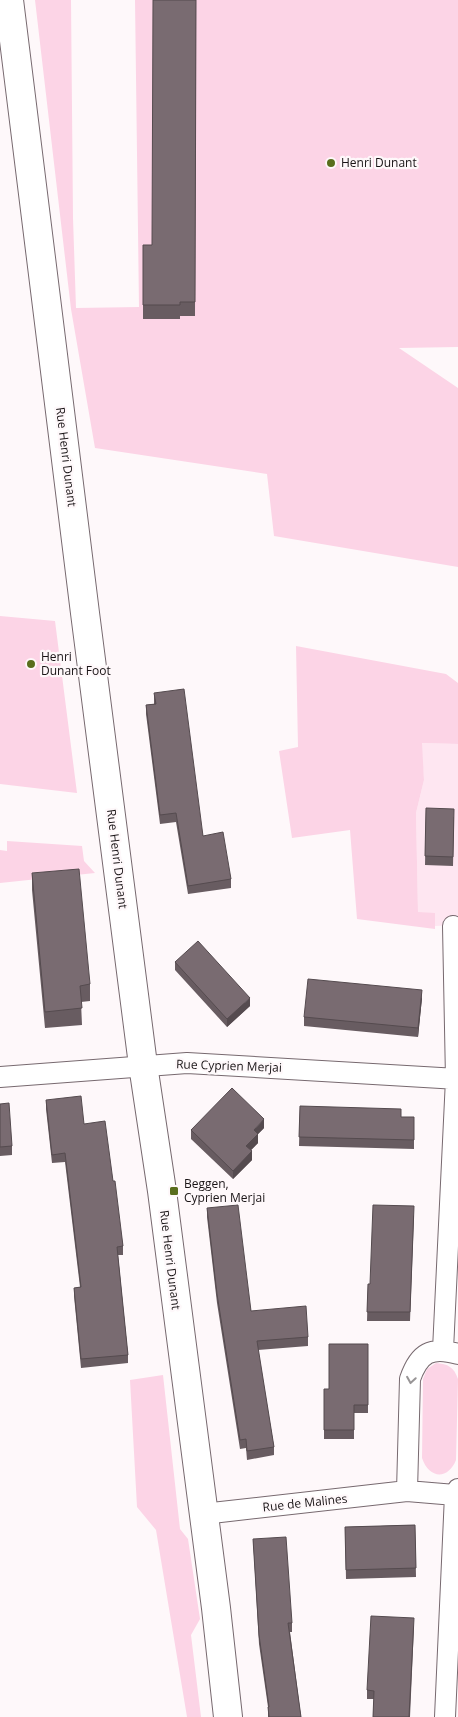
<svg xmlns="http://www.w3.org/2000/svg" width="458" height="1717" viewBox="0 0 458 1717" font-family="'Open Sans',sans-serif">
  <rect width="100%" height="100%" fill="#fef8fa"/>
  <path fill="#fee6f1" d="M421,743L458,744V925L435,926V913H418L416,813L424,780Z"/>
  <path fill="#fcd4e6" d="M35,0H71L73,218L76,308L139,307L135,0H458V347L399,348L458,388V567L274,536L267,474L95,448L71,309Z
    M0,616L55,621L77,793L0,784Z
    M296,646L446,674L458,683V744L422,743L424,780L416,813L418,912L435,913V929L357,919L350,830L292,838L279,751L298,747Z
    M7,841L82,846L84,861L95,873L0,883V850L7,851Z
    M436,1363C448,1364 454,1367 458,1379L456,1460C448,1480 429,1479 422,1458L423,1379L427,1369Z
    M163,1375L180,1529L188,1539L200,1619L191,1635L201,1717H187L156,1530L137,1507L130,1380Z"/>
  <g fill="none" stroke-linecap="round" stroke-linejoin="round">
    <g stroke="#77696f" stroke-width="22">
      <path id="minor" d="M0,1077L187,1063L458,1079
        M443,1350L456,1079L453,926
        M407,1491L410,1379C419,1353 431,1346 458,1354
        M203,1514L407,1491L455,1495
        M445,1717L455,1495L458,1489"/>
    </g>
    <g stroke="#77696f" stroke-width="30">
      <path id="secondary" d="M9,0L85,613L143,1065L162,1191L216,1608L228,1717"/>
    </g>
    <use href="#minor" stroke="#fff" stroke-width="20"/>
    <use href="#secondary" stroke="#fff" stroke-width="28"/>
  </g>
  <path fill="#685c61" d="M196,0L195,316H180V319H143V245H152Z
    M154,693L203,836L231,879V888L188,894L176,822L160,824L146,714V705L154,704Z
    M426,808L454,817L453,866L425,865Z
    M32,873L90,984V1001L81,1002L82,1025L45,1028L32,890Z
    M175,962L250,1006L227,1027L175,970Z
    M422,998L418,1037L304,1026V1017Z
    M46,1100L84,1124L113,1181L123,1246V1255H118L128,1355V1363L81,1368L74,1296V1288L80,1287L65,1162L52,1163L46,1109Z
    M0,1104L12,1146V1155L0,1156Z
    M300,1106L401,1117H414V1149L299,1146Z
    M264,1128L258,1134V1143L251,1150L252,1160L233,1179L191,1139V1130Z
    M207,1208L251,1311L308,1337V1346L258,1350L274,1447V1455L247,1460L246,1448L240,1449L217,1303L207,1217Z
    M414,1215L410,1321H367L368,1284H370Z
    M368,1344V1413H354V1439H324V1389H329Z
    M415,1525L416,1577L346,1579L345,1527Z
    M253,1539L292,1623V1632H290L301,1717H268V1707L259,1644Z
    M414,1626L410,1717H373L374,1699H367V1690Z"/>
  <path fill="#554b4f" d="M422,990V998L418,1037V1028Z
    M250,998V1006L227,1027V1019Z
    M264,1119V1128L258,1134V1143L246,1155V1146L254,1130Z
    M252,1151V1160L233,1179V1171Z"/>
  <path fill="#796b71" stroke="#554b4f" d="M153,0H196L195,302H180V305H143V245H152Z
    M184,689L203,836L223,832L231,879L188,886L176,813L160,815L146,705L156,704L154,693Z
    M426,808L454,809L453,857L425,856Z
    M79,869L90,984L80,986L82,1008L45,1012L32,873Z
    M198,941L250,998L227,1019L175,962Z
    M308,979L422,990L418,1028L304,1017Z
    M232,1088L264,1119L254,1130L258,1134L246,1146L252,1151L233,1171L191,1130Z
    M81,1096L84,1124L105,1121L113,1181H115L123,1246L117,1247L128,1355L81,1359L74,1288L81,1287L65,1153L52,1155L46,1100Z
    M9,1103L12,1146L0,1147V1104Z
    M300,1106L401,1109V1117H414V1140L299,1137Z
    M238,1205L251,1311L306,1306L308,1337L257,1341L274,1447L247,1451L246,1439L240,1440L217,1294L207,1208Z
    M373,1205L414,1206L410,1312H367L368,1284H370Z
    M329,1344H368V1405H354V1430H324V1389H329Z
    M415,1525L416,1568L346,1570L345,1527Z
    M286,1537L292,1623H288L301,1717H269L268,1707H269L259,1635L253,1539Z
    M371,1616L414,1618L409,1717H373L374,1691L367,1690Z"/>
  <defs><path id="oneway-chevron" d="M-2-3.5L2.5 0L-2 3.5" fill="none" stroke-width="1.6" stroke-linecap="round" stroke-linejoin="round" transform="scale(1.25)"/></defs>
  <use stroke="#989596" href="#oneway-chevron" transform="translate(411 1380) rotate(99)"/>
  <g fill="#596e1d" stroke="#fef8fa" stroke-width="2">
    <circle cx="331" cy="163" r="5"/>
    <circle cx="31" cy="664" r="5"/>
    <rect x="169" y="1186" width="10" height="10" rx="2.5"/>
  </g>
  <g text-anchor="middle" stroke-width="4.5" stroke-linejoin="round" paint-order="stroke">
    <g font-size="12" fill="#191416" stroke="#fef8fa" text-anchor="start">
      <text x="341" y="167">Henri Dunant</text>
      <text x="41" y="661">Henri<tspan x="41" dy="14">Dunant Foot</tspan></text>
      <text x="184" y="1188">Beggen,<tspan x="184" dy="14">Cyprien Merjai</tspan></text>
    </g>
    <g font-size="12" fill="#191416" stroke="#fef8fa">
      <text transform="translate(66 457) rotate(83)" y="4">Rue Henri Dunant</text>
      <text transform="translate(117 859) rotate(83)" y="4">Rue Henri Dunant</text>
      <text transform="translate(229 1066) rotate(2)" y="4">Rue Cyprien Merjai</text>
      <text transform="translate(170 1260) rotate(83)" y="4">Rue Henri Dunant</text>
      <text transform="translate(305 1503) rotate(-6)" y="4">Rue de Malines</text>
    </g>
  </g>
</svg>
